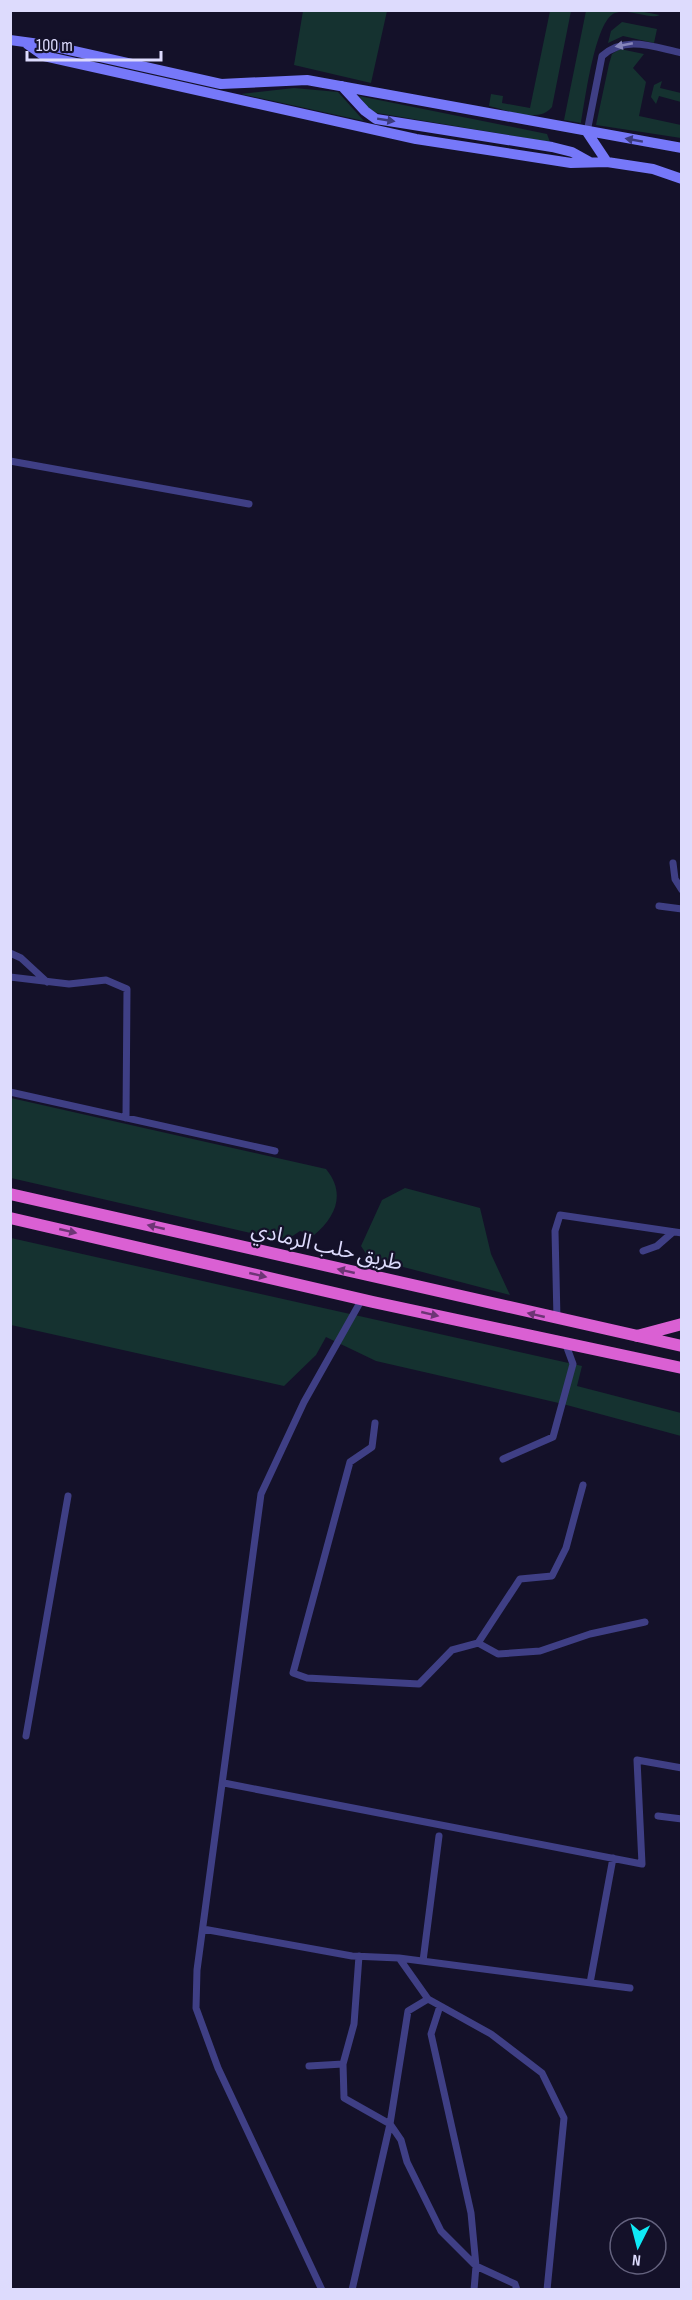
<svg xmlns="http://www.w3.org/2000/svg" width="692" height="2300" viewBox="0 0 692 2300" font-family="'Sofia Sans Condensed','Noto Sans Arabic',sans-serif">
  <rect width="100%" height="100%" fill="#141129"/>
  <path fill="#153230" d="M303,11H387L371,83L294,65Z
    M550,11H571L552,107C539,124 507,110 489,106L491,94L503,96L502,103L530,108Z
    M586,11H639L660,15C649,20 630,8 615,13C595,20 585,101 581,123L564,120Z
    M622,22L657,29L654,43L623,36L608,43L611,31Z
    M620,49L644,54L633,68L646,82L639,116L681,125V138L596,125L609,64L612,54Z
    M662,81L660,88L681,93V102L659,96L656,104L651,97L654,85Z
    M294,88L338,92L364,121L241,94Z
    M359,96L547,134L550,142L377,113L368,108Z
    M11,1098L326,1169C346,1193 336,1217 314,1235L300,1231L285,1241L11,1178Z
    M405,1188L480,1208L491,1254L510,1295L369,1258L361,1246L382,1200Z
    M11,1238L582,1366L577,1386L681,1413V1436L563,1404L376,1361L326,1337L316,1355L284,1386L11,1325Z"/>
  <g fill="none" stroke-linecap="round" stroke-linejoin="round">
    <path stroke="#3f3f85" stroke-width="7" d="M587,132L602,56C626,35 653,47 682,53
      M10,461L249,504
      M673,863L675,879L682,890
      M659,906L682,909
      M10,953L21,958L47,982
      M10,977L69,984L106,980L127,989L126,1118
      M10,1092L275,1151
      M643,1251L657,1246L673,1232
      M557,1319L555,1231L560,1215L682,1233
      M375,1423L372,1447L350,1462L293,1673L307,1678L419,1684L452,1650L478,1643L520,1579L552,1576L566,1548L583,1485
      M503,1459L553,1437L573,1364L566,1345
      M478,1643L498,1654L540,1651L590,1634L645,1622
      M26,1736L68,1496
      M224,1783L642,1864L637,1760L682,1768
      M658,1816L682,1819
      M203,1929L352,1956L399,1958L428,1999L491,2034L542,2073L564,2118L547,2290
      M399,1958L630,1988
      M423,1961L439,1836
      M590,1983L613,1858
      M440,2006L431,2034L471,2213L476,2266L474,2290
      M343,2064L354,2024L359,1956
      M309,2066L343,2064L344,2098L390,2124L401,2140L407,2162L441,2231L476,2266L515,2284L517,2290
      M322,2290L218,2068L196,2008L197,1970L261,1494L304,1402L362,1299
      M352,2290L390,2124L408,2011L428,1999"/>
    <path stroke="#7678f9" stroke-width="10" d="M10,40L47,45L221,84L307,80L682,148
      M27,44L44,56L416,139L571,163L607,162L653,169L682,179
      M342,86L365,111L376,119L552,147L572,152L590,162
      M587,132L607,162"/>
    <path stroke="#da60d3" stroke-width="12" d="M10,1194L682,1346
      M10,1218L373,1302L682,1368
      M637,1336L682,1324"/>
  </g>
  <defs><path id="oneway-solid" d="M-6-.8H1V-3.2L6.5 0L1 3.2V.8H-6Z" transform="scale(1.5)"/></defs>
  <use fill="#8685bb" href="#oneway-solid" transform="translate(624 45) rotate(169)"/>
  <g fill="#3b3a7c">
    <use href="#oneway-solid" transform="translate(386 120) rotate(9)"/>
    <use href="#oneway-solid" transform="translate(634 140) rotate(-170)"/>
  </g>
  <g fill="#6d3575">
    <use href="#oneway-solid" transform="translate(156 1227) rotate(-167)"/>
    <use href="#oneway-solid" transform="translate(68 1231) rotate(13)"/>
    <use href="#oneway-solid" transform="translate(346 1271) rotate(-167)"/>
    <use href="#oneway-solid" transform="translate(258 1275) rotate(13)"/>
    <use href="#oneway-solid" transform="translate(430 1314) rotate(13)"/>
    <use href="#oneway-solid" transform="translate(536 1315) rotate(-167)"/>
  </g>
  <g text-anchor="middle" stroke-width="4.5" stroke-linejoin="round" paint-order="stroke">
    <g font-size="21" fill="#dddbfd" stroke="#141129">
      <text transform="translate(327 1246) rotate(13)" y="7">طريق حلب الرمادي</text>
    </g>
  </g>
  <rect width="692" height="2300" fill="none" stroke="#dddbfd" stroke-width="24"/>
  <g transform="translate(638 2246) rotate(186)"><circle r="28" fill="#141129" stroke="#64627e" stroke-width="1.5"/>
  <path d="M0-4.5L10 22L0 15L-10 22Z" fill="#0fe9f5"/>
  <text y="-9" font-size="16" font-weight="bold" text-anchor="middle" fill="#dddbfd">N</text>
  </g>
  <path d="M27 51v9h134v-9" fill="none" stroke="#dddbfd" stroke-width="3"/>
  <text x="36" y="51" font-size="18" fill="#dddbfd" stroke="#141129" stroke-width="4.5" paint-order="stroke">100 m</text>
</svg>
